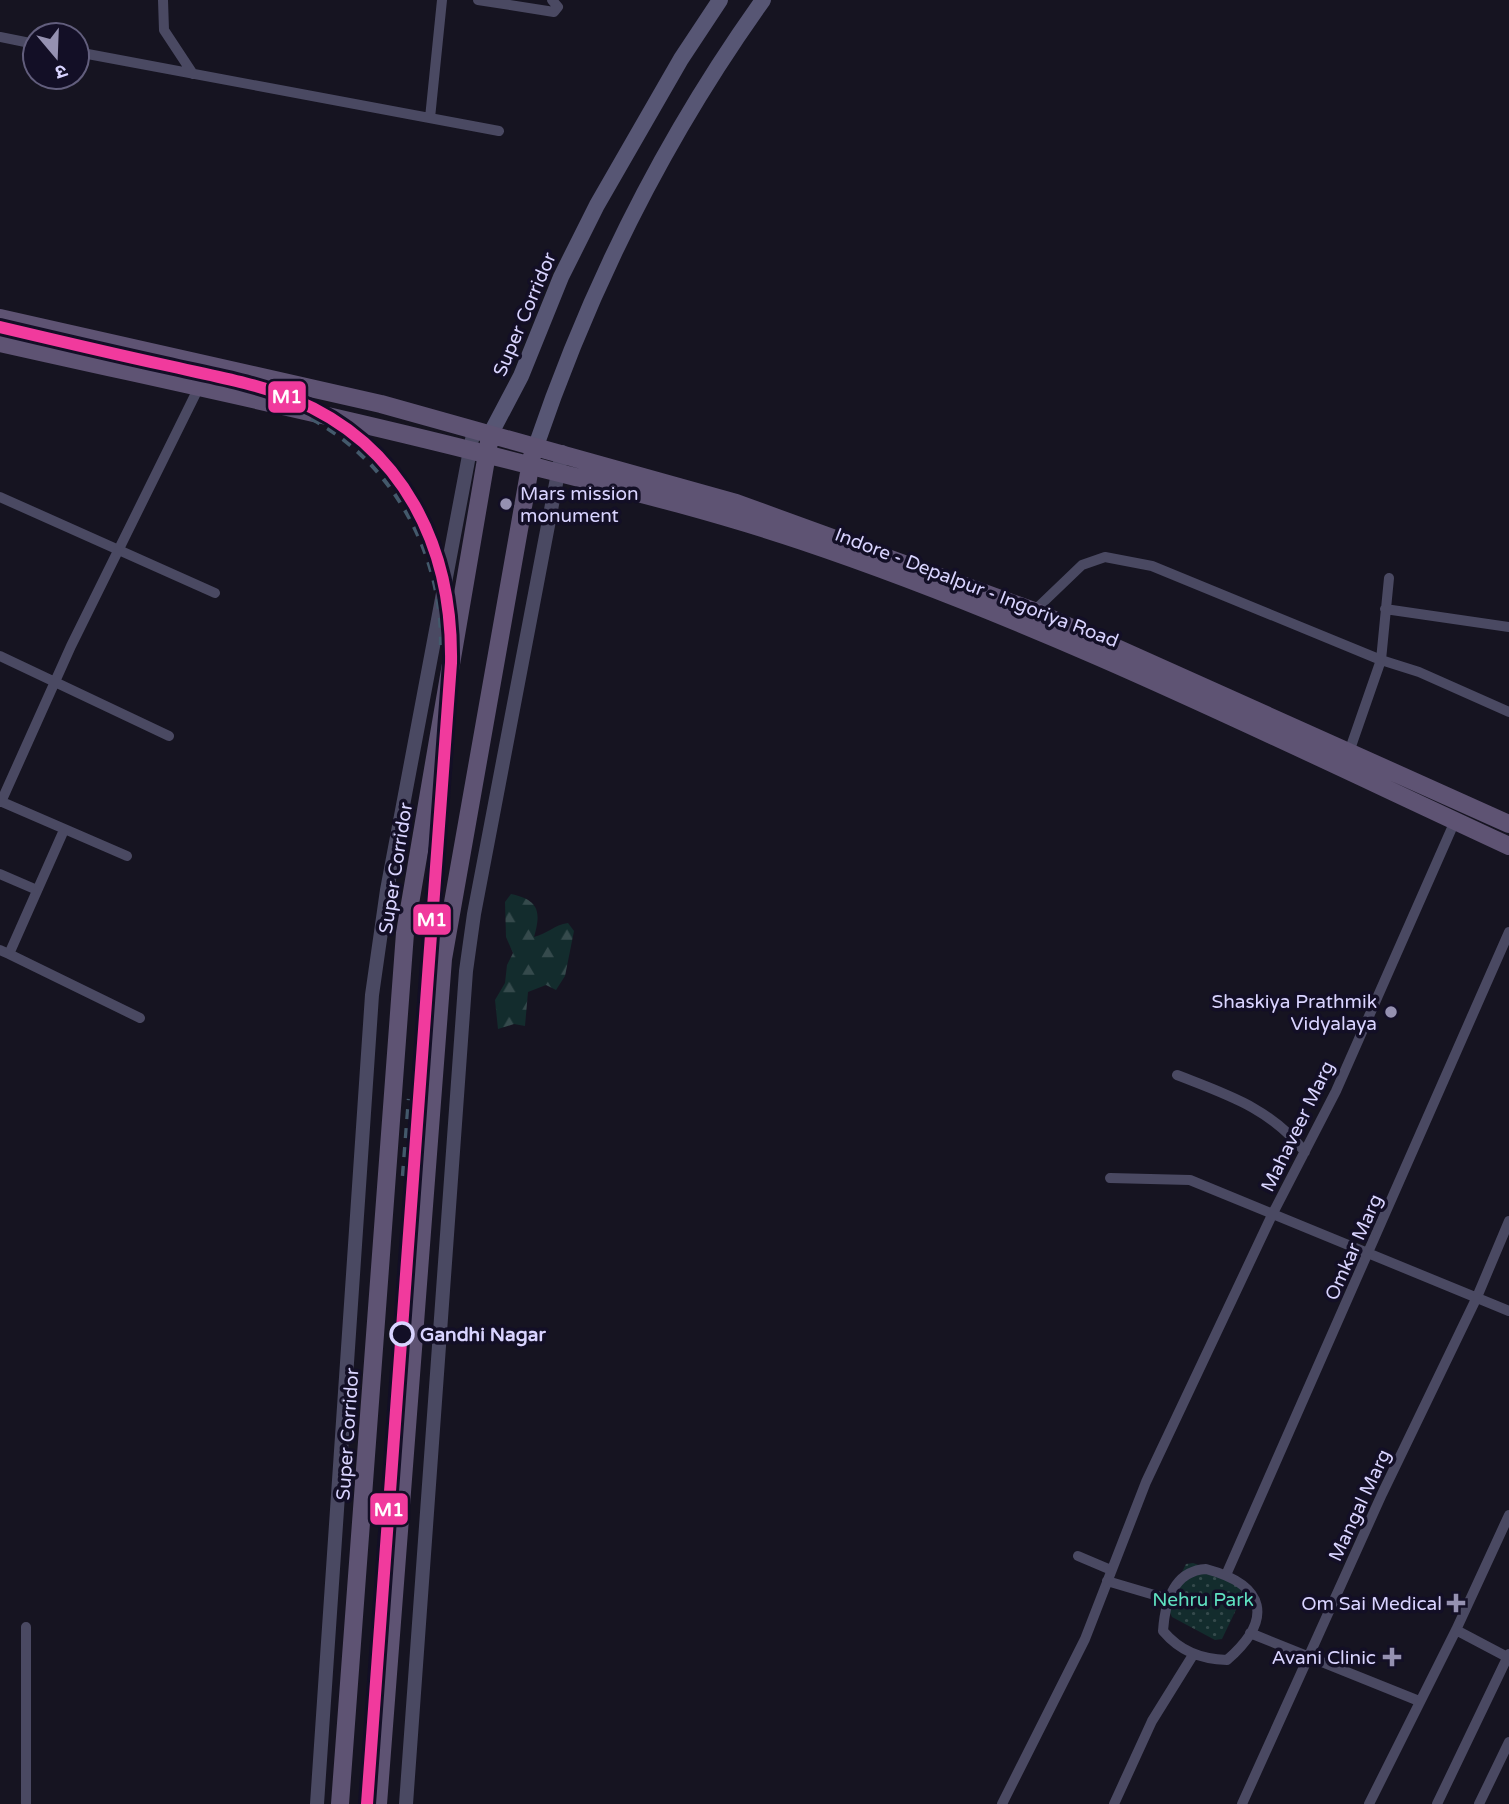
<svg xmlns="http://www.w3.org/2000/svg" width="1509" height="1804" viewBox="0 0 1509 1804" font-family="'Varela Round','Noto Sans Devanagari',sans-serif">
  <defs>
    <pattern id="forest-firs" width="22" height="20" patternUnits="userSpaceOnUse" patternTransform="scale(1.75)"><rect width="22" height="20" fill="#132c2d"/><path d="M5 1l3.5 6h-7zM16 11l3.5 6h-7z" fill="#354a4c"/></pattern>
    <pattern id="park-dots" width="8" height="8" patternUnits="userSpaceOnUse" patternTransform="scale(1.75)"><rect width="8" height="8" fill="#132c2d"/><path d="M2 2h.1M6 6h.1" fill="none" stroke="#354a4c" stroke-width="1.8" stroke-linecap="round"/></pattern>
  </defs>
  <rect width="100%" height="100%" fill="#161421"/>
  <path fill="url(#forest-firs)" d="M511,894C540,900 541,913 534,937C547,934 554,925 568,923L574,931L565,976L556,990L546,985L528,992L525,1026L514,1024L498,1029L495,1000L505,983L507,965L513,953L506,937L505,902Z"/>
  <path fill="url(#park-dots)" d="M1193,1563L1243,1580L1246,1589L1222,1639L1215,1640L1172,1617L1166,1604L1186,1564Z"/>
  <g fill="none" stroke-linecap="round" stroke-linejoin="round">
    <path stroke="#4a4962" stroke-width="10" d="M163,0L164,30L193,74
      M478,0L554,12L558,7L552,0
      M0,37L35,44
      M77,52L499,131
      M430,118L442,0
      M0,497L215,593
      M1385,609L1509,627
      M1034,611L1082,565L1105,557L1152,566L1381,660L1419,672L1509,712
      M0,656L169,736
      M1349,752L1381,660L1389,578
      M0,801L127,856
      M1,802L71,646L199,387
      M0,874L37,890
      M0,950L9,954L64,830
      M9,954L140,1018
      M1177,1075C1228,1095 1270,1108 1305,1152
      M1110,1178L1190,1180L1509,1311
      M1078,1556L1111,1570
      M1206,1569C1266,1585 1274,1619 1227,1660C1200,1659 1180,1651 1163,1631C1165,1602 1173,1571 1206,1569Z
      M1226,1575L1509,932
      M1107,1581L1168,1599
      M26,1627V1804
      M1456,1630L1509,1658
      M1250,1633L1419,1701
      M1002,1804L1085,1639L1146,1482L1272,1215L1336,1091L1455,821
      M1114,1804L1152,1721L1193,1655
      M1242,1804L1382,1494L1477,1297L1509,1221
      M1369,1804L1456,1630L1509,1515
      M1437,1804L1509,1654
      M1479,1804L1509,1742"/>
    <path stroke="#4a4962" stroke-width="14" d="M317,1804L372,995L387,890L474,429
      M406,1804L466,971L474,914L562,452"/>
    <path stroke="#575674" stroke-width="16" d="M491,433L521,376L561,277L597,205L681,59L720,0
      M536,446C590,287 665,137 763,0"/>
    <path stroke="#5e5373" stroke-width="18" d="M0,318L381,404L736,503L1034,611L1509,824
      M0,343C178,383 356,420 532,466C623,489 713,511 802,541C1046,623 1276,738 1509,846
      M340,1804L405,933L489,442
      M378,1804L443,959L532,456"/>
    <path stroke="#43596b" stroke-width="4.5" stroke-dasharray="10 9" stroke-linecap="butt" d="M0,327C59,341 118,354 177,368C208,375 240,380 270,390C345,413 412,476 437,550C445,574 448,599 452,623L414,1176
      M294,410C386,450 443,548 441,645
      M403,1176L409,1099
      M371,1747V1804"/>
    <g stroke="#130f26" stroke-width="18">
      <path id="metro-1" d="M0,327C55,340 110,353 165,365C208,375 253,382 293,399C404,445 453,548 451,663L367,1804"/>
    </g>
    <use href="#metro-1" stroke="#f13a9d" stroke-width="12"/>
  </g>
  <g fill="#9591b1" stroke="#130f26" stroke-width="2.5">
    <circle cx="506" cy="504" r="7"/>
    <circle cx="1391" cy="1012" r="7"/>
    <path d="M1452.5 1592.5h7v7h7v7h-7v7h-7v-7h-7v-7h7z"/>
    <path d="M1388.5 1646.5h7v7h7v7h-7v7h-7v-7h-7v-7h7z"/>
  </g>
  <circle fill="#130f26" stroke="#d9d4ff" stroke-width="3.5" cx="402" cy="1334" r="11"/>
  <g text-anchor="middle" stroke-width="7" stroke-linejoin="round" paint-order="stroke">
    <g font-size="19" fill="#d9d4ff" stroke="#130f26">
      <text transform="translate(524 314) rotate(-67)" y="7">Super Corridor</text>
      <text transform="translate(977 587) rotate(21)" y="7">Indore - Depalpur - Ingoriya Road</text>
      <text transform="translate(395 868) rotate(-81)" y="7">Super Corridor</text>
      <text transform="translate(1297 1126) rotate(-64)" y="7">Mahaveer Marg</text>
      <text transform="translate(1353 1247) rotate(-66)" y="7">Omkar Marg</text>
      <text transform="translate(347 1434) rotate(-86)" y="7">Super Corridor</text>
      <text transform="translate(1359 1505) rotate(-65)" y="7">Mangal Marg</text>
    </g>
    <g font-size="19" fill="#d9d4ff" stroke="#130f26" text-anchor="end">
      <text x="520" y="500" text-anchor="start">Mars mission<tspan x="520" dy="22">monument</tspan></text>
      <text x="1377" y="1008">Shaskiya Prathmik<tspan x="1377" dy="22">Vidyalaya</tspan></text>
      <text x="1442" y="1610">Om Sai Medical</text>
      <text x="1376" y="1664">Avani Clinic</text>
    </g>
    <g font-size="19" font-weight="bold" fill="#d9d4ff" stroke="#130f26" text-anchor="start">
      <text x="420" y="1341">Gandhi Nagar</text>
    </g>
    <g font-size="19" fill="#5fe0c0" stroke="#130f26">
      <text x="1203" y="1606">Nehru Park</text>
    </g>
  </g>
  <g stroke="#130f26" stroke-width="2.5">
    <rect x="267" y="380" width="40" height="34" rx="7" fill="#f13a9d"/>
    <rect x="412" y="903" width="40" height="33" rx="7" fill="#f13a9d"/>
    <rect x="369" y="1492" width="40" height="34" rx="7" fill="#f13a9d"/>
  </g>
  <g font-size="19" text-anchor="middle" font-weight="bold" fill="#fff">
    <text x="287" y="403">M1</text>
    <text x="432" y="926">M1</text>
    <text x="389" y="1516">M1</text>
  </g>
  <g transform="translate(56 56) rotate(161)"><circle r="33" fill="#130f26" stroke="#625e7d" stroke-width="2"/>
  <path d="M0-5L12 26L0 18L-12 26Z" fill="#9591b1"/>
  <text y="-10" font-size="19" font-weight="bold" text-anchor="middle" fill="#d9d4ff">उ</text>
  </g>
</svg>
